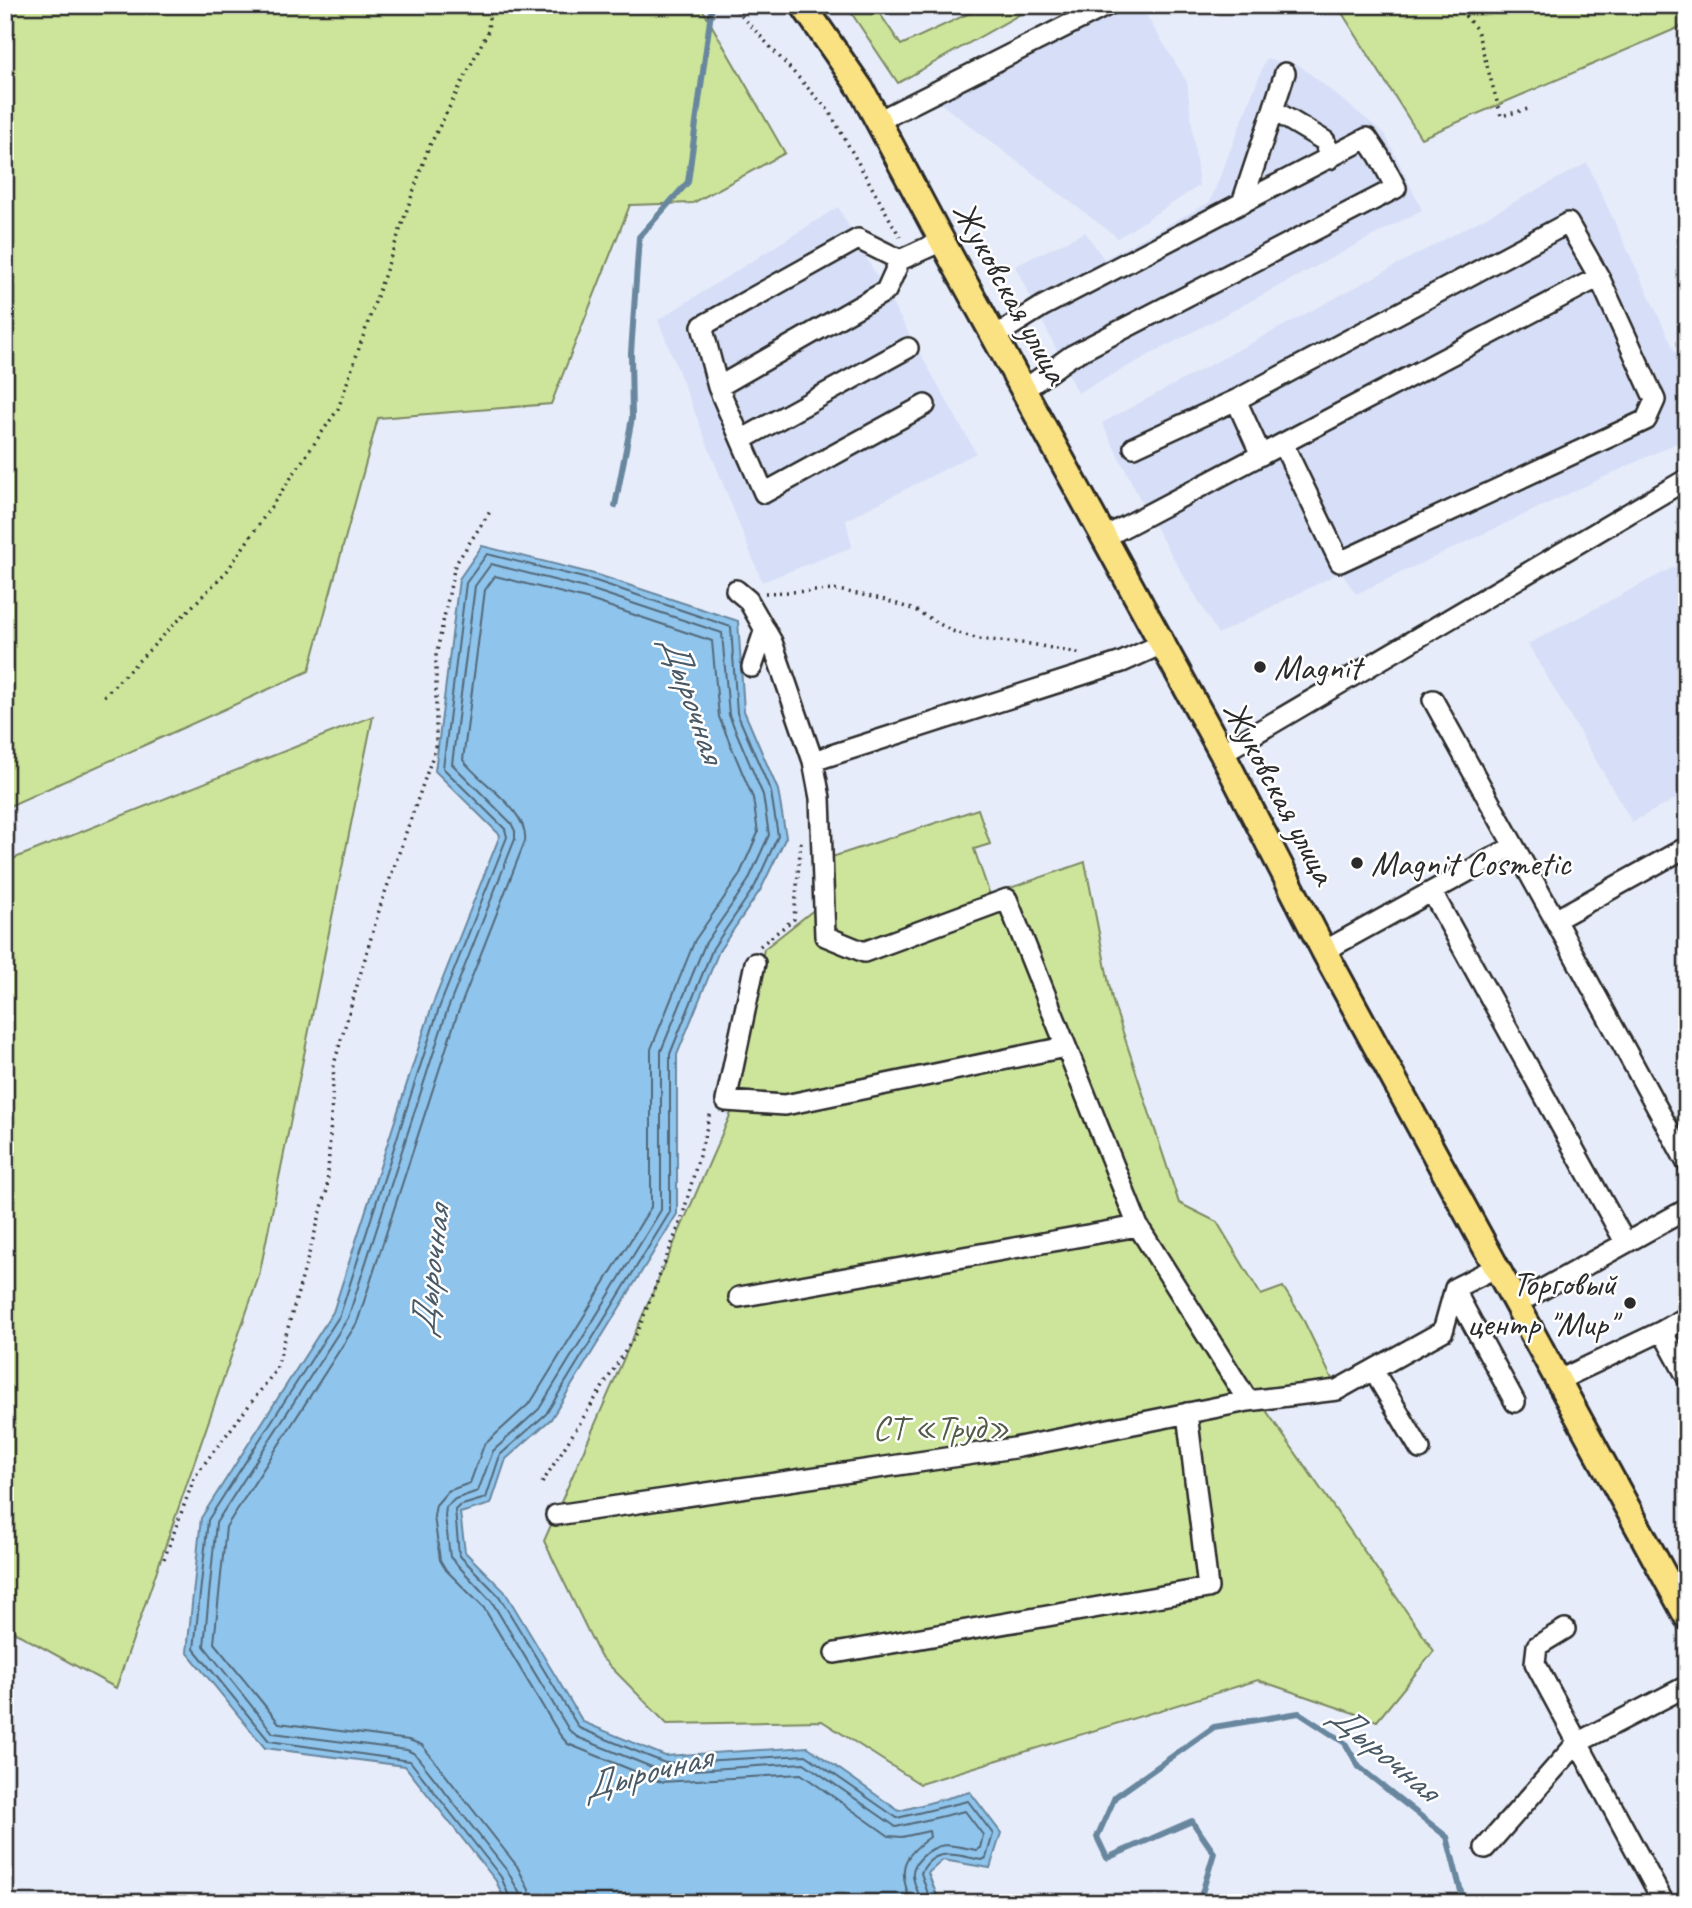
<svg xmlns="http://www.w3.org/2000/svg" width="1692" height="1908" viewBox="0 0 1692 1908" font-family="Caveat,sans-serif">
  <rect width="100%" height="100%" fill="#e7ecfa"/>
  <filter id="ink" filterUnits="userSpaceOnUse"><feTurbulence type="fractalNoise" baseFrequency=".0143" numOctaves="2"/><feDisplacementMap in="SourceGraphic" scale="14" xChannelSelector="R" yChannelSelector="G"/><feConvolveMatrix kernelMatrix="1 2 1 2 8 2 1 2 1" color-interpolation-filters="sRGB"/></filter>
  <g filter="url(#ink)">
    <path fill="#d6dff7" d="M1125,5H1140L1187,82L1199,186L1118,238L936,100Z
      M1266,59L1299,65L1385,134L1422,210L1078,393L1015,266L1085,232L1104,259L1210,202Z
      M1587,163L1687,377V438L1356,594L1341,572L1218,634L1148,515L1102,423Z
      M838,207L976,453L846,520L852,547L762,582L658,320Z
      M1687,560V793L1632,822L1528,644Z"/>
    <path fill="#cce59b" stroke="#7c8863" stroke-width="2" d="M5,5H700L785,153L693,203L630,205L551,404L378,418L309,671L5,808Z
      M846,5H874L901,45L972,12L970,5H1029L1031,8L898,83Z
      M1337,5H1687V24L1421,138Z
      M373,716L259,1276L116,1688L5,1627V862Z
      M978,809L990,844L974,849L990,895L1085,862L1112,999L1179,1203L1217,1222L1261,1295L1283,1287L1302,1317L1334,1383L1258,1399L1434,1651L1377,1721L1258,1680L920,1784L822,1721L667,1724L600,1656L544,1541L732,1111L764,949L834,894L832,857Z"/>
    <path fill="#8fc4ec" stroke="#67879f" stroke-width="2" d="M482,546L598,575L738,621L744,711L778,790L786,837L761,889L719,951L677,1055V1214L551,1419L506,1459L491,1504L460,1513L465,1552L505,1592L583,1722L665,1756L808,1747L899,1811L970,1792L1001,1833L990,1868L943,1860L928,1873L940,1903H506L496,1881L405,1766L265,1748L187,1652L201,1518L333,1312L432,1006L500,835L435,771L459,579Z"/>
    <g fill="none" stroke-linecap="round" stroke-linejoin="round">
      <path stroke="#536878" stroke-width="2" d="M512,1903L501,1877L410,1761L269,1741L194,1649L208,1520L340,1315L439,1008L507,837L505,829L443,768L466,583L487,554L596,581L731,627L737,713L771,792L778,836L755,886L713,948L670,1054V1212L546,1414L500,1455L486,1498L459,1506L455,1510L459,1555L499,1596L579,1728L665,1763L806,1755L897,1818L968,1801L993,1834L986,1858L982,1860C958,1856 934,1845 921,1873L931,1903
        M521,1903L520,1894L508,1872L415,1754L407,1750L273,1733L204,1646L216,1523L348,1318L447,1011L515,839V831L511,823L452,764L475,586L491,564L593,590L722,633L729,715L763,795L769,835L748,881L705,944L661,1051V1210L539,1409L493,1451L478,1491L455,1499L446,1507L445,1516L450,1557L492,1602L569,1730L577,1737L664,1772L804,1763L896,1827L965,1811L983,1835L980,1848L976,1850C953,1846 942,1839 923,1856C917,1862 912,1867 913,1876C914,1885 919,1894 922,1903
        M531,1903L529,1890L517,1866L422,1745L409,1740L279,1723L214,1643L226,1527L357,1323L457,1015L525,841C529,811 480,783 463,760L485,590L495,576L590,600L712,641L719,717L753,798L758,833L739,876L695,940L651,1049V1207L531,1402L484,1445L470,1483L448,1491L436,1505L434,1516L440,1560L446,1570L484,1608L560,1735L568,1744L661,1782L801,1774L889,1836L902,1837L929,1831L930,1837C900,1858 899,1869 911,1903"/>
      <path stroke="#67879f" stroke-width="6" d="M615,506L632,418L631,353L639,237L688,182L712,5
        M1199,1903L1214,1853L1192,1821L1107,1858L1097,1837L1115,1797L1214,1727L1299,1713L1345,1743L1359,1767L1447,1837L1464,1903"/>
      <g stroke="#2b2b2b" stroke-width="24">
        <path id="minor" d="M1273,110L1285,73
          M878,121L1108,5
          M1242,203L1273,110L1325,141L1329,159
          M900,260L858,239L702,326L718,387L886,291L900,260L942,241
          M995,336L1043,306L1367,138L1379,156L1396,188L1071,356L1025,389
          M718,387L764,493L925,405
          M1236,400L1568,223L1599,277
          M741,440L908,348
          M1134,447L1236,400L1261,455
          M1105,537L1599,277L1655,400L1646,420L1340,562L1283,444
          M736,590L748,600L772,642L813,761
          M1162,644L1122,662L813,761L820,798L825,936L864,952L1007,899L1138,1226L1248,1401
          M752,667L765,629
          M1433,700L1514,846
          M1222,753L1687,479
          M1432,892L1625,1242
          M1555,920L1687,1163
          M1324,951L1514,846L1555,920L1687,847
          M755,963L726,1101L785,1105L1065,1047
          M1455,1291L1515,1402
          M739,1297L1138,1226
          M1516,1304L1687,1209
          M1662,1331L1687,1377
          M1373,1370L1420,1449
          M1559,1380L1662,1331L1687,1317
          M556,1515L1014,1448L1248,1401L1337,1390L1443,1331L1455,1288L1497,1267
          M1565,1629L1537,1646L1535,1663L1664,1903
          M835,1653L1208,1588L1187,1413
          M1485,1848L1577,1743L1687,1686"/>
      </g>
      <g stroke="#2b2b2b" stroke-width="30">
        <path id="major" d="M803,5L861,89L942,241L1222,753L1324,951L1687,1617"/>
      </g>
      <path stroke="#2b2b2b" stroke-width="3.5" stroke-dasharray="2 5" stroke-linecap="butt" d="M732,5L829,111L900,237
        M1456,5L1477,30L1501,116L1532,108
        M765,593L838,590L882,599L915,610L952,631L979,639L1031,644L1082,654
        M104,696L227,571L338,409L428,149L488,31L490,5
        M760,946L794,919L801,841
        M542,1483L638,1331L682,1218L711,1112
        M164,1559L195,1476L276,1370L327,1190L334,1064L380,907L436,747V656L455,565L491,510"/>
      <use href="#minor" stroke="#fff" stroke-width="19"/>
      <use href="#major" stroke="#fae181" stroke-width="24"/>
    </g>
  </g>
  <g fill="#2b2b2b" stroke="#fff" stroke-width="2.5">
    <circle cx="1260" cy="667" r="7"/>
    <circle cx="1357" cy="863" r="7"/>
    <circle cx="1630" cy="1303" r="7"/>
  </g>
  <g text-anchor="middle" stroke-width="5" stroke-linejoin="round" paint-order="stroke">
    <g font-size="35" fill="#2b2b2b" stroke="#fff">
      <text transform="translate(1011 292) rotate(61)" y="12">Жуковская улица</text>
      <text transform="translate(1280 792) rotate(62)" y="12">Жуковская улица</text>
    </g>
    <g font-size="35" fill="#2b2b2b" stroke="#fff" text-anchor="start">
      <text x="1274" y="679">Magnit</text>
      <text x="1371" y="875">Magnit Cosmetic</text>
      <text x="1616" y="1295" text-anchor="end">Торговый<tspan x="1616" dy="40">центр "Мир"</tspan></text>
    </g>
    <g font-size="35" fill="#535a47" stroke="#fff">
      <text x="941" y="1439">СТ «Труд»</text>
    </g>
    <g font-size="37" font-style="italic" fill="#495965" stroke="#fff">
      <text transform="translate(694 698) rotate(71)" y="13">Дырочная</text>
      <text transform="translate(429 1271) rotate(-83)" y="13">Дырочная</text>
      <text transform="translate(1385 1751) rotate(40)" y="13">Дырочная</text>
      <text transform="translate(646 1771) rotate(-14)" y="13">Дырочная</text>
    </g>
  </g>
  <rect width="1692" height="1908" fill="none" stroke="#fff" stroke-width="28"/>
  <rect x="14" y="14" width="1664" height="1880" fill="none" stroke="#2b2b2b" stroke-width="2.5" filter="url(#ink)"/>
</svg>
